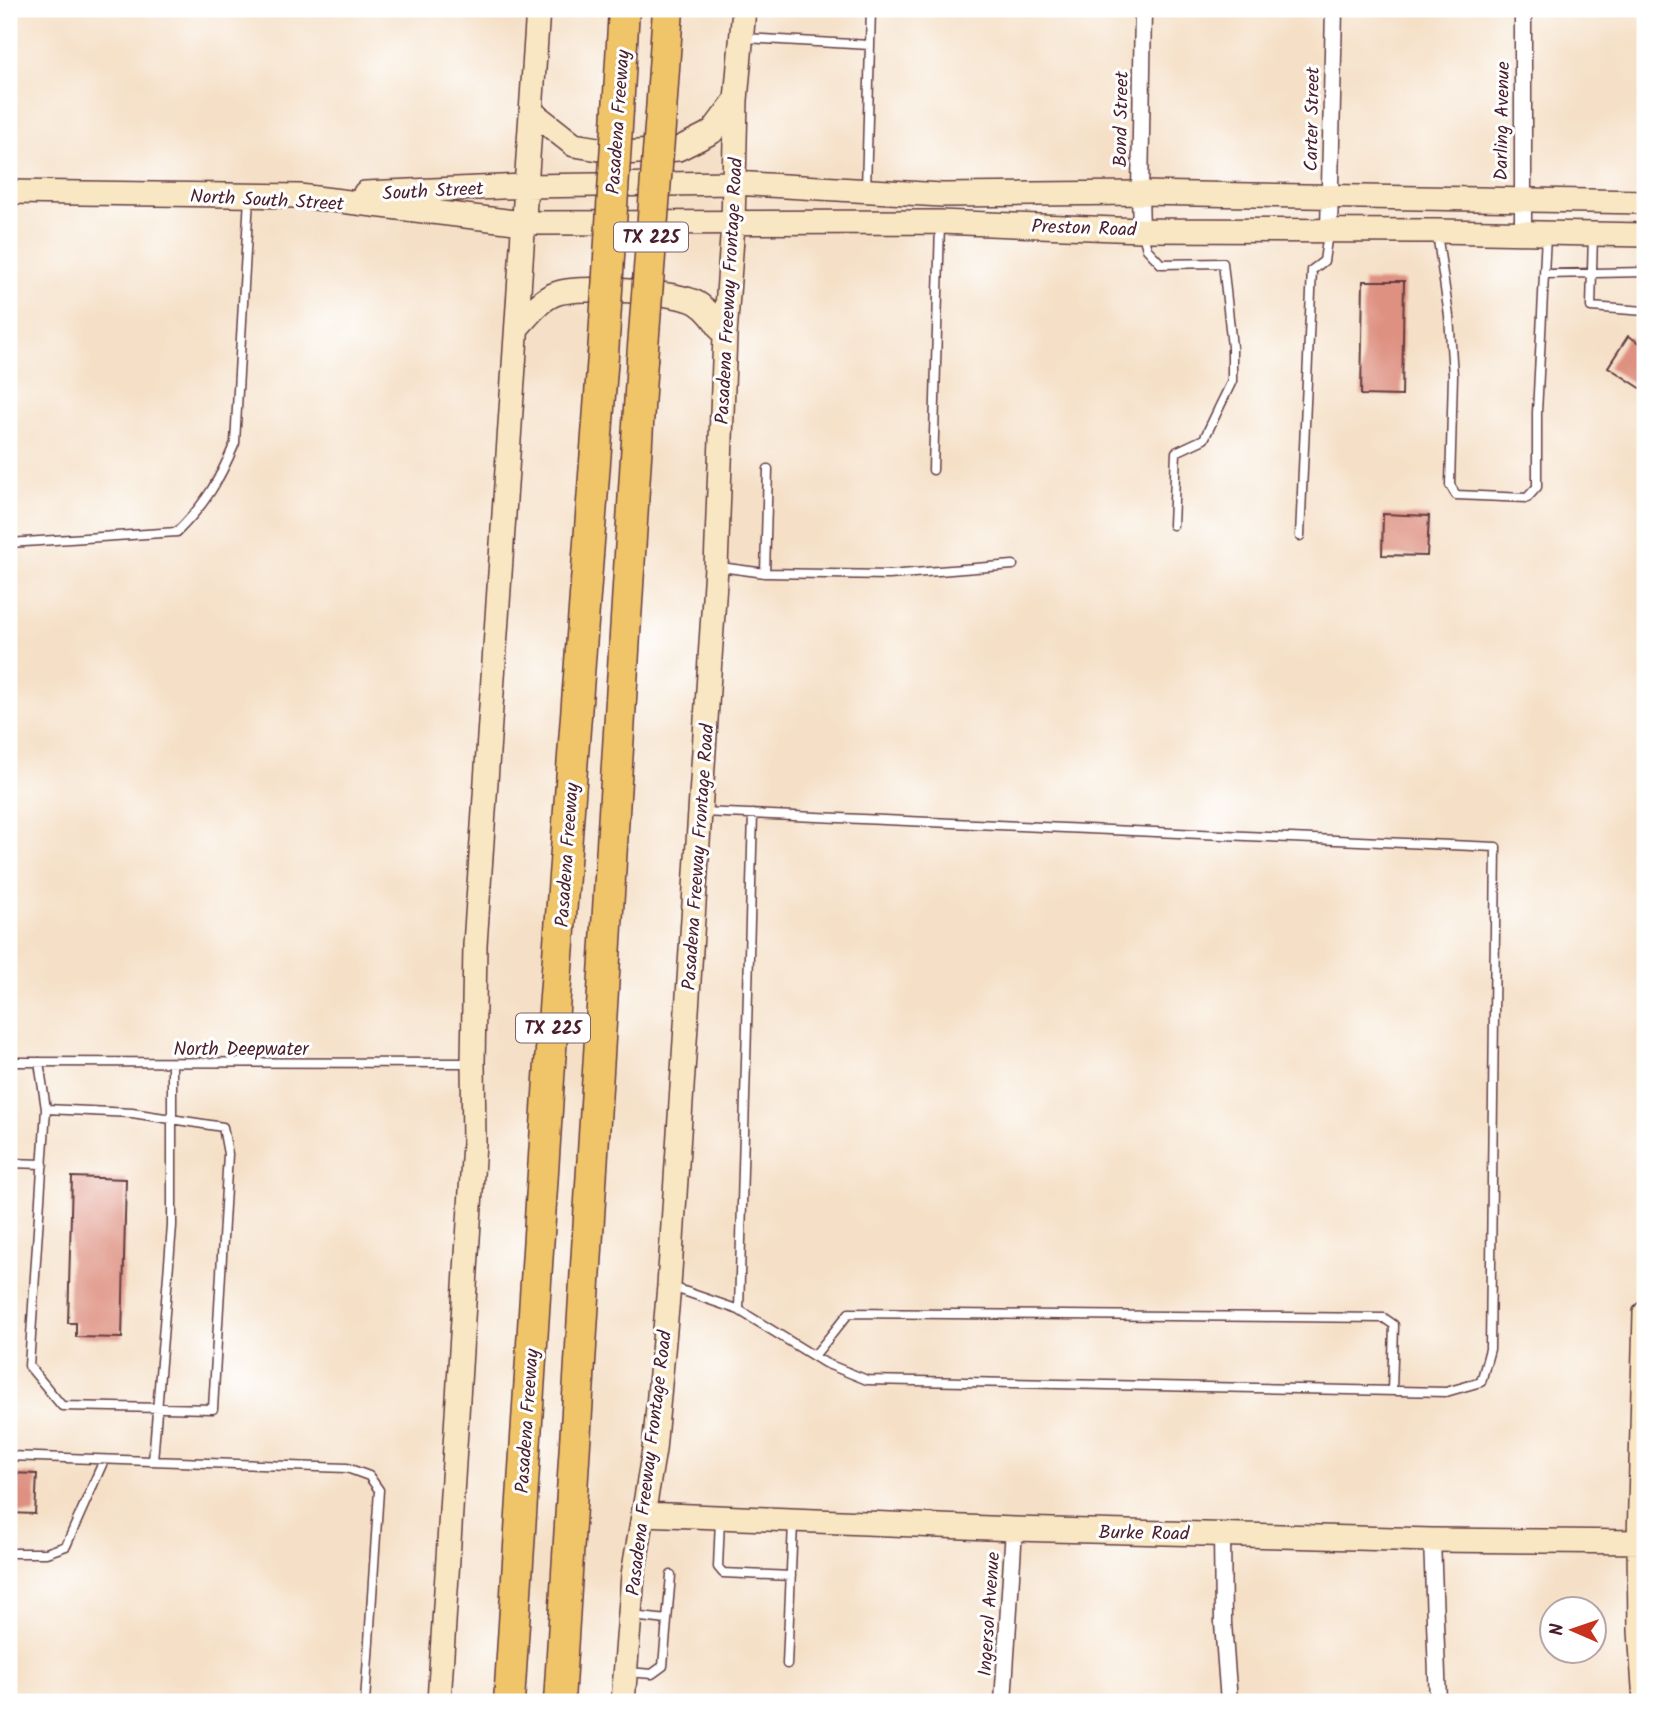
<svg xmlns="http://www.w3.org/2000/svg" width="1654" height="1711" viewBox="0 0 1654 1711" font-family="Kalam,sans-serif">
  <rect width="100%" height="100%" fill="#fff"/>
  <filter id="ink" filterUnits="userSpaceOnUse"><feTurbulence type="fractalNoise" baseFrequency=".0143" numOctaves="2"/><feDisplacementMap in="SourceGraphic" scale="14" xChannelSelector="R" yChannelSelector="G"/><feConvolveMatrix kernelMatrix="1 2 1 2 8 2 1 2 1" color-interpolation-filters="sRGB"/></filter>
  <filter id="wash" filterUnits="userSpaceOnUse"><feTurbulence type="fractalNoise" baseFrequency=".00686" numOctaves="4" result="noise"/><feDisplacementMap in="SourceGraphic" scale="28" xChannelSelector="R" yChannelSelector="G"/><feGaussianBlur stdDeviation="1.57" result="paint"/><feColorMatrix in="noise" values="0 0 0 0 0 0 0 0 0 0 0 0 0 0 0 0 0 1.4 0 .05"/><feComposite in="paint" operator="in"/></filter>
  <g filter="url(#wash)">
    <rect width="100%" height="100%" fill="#f5e0c7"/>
    <g id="blocks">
      <path fill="#de9181" d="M1363,281H1404L1402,396L1361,395Z
        M1628,336L1645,346V391L1608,367Z
        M1383,514L1429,516L1427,556L1382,555Z
        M72,1177L126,1179L122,1338L76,1337V1323H68Z
        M9,1473L37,1474L35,1514L9,1513Z"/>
    </g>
  </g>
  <g filter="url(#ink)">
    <use href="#blocks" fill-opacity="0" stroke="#643c42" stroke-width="2"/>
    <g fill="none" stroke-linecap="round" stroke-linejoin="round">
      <g stroke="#643c42" stroke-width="11">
        <path id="lane" d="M744,38L870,45
          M866,189L871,9
          M1142,231L1147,249L1161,264L1223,263L1232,347V381L1204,439L1176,452L1173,525
          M1437,233L1449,316L1453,375L1450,485L1456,495L1527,498L1537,487V413L1546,235
          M1593,235L1591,307L1645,311
          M1545,274L1645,272
          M933,470L940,224
          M1300,536L1312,270L1324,261L1328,233
          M9,543L177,532C206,503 219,481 235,443L249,198
          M720,567L765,573L889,575L1013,565
          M765,573L768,469
          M9,1062L470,1063
          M39,1062L46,1109L29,1366L62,1406L213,1409L228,1154L223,1127L132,1113L46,1109
          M9,1163L43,1164
          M672,1287L739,1310L825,1363L867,1380L1446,1392L1481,1382L1490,1349L1496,847L702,812
          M739,1310L753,814
          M814,1356L849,1313L1384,1318L1394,1325L1392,1391
          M9,1456L347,1468L369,1476L379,1490L365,1702
          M153,1461L172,1226V1064
          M720,1519L718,1567L723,1573L791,1576
          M9,1553H46L66,1546L104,1460
          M632,1616L667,1620
          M787,1664L793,1523
          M628,1672L652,1674L663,1666L671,1575"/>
      </g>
      <g stroke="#643c42" stroke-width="19">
        <path id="street" d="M1141,230L1140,193L1143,9
          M1329,230L1334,9
          M1523,233V9
          M1222,1534L1223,1623L1229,1702
          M1432,1540L1438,1702
          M1003,1702L1014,1529"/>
      </g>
      <g stroke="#643c42" stroke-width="26">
        <path id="secondary" d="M532,112L574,145L624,153L678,149L712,132L736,100
          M9,192L299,196L523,223L940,222L1141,230L1436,231L1645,235
          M365,193L526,186L734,183L942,195L1140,193L1645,202
          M517,328C529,315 541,298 558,293C580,286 678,291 697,303C710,311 717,324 725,336
          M1645,1313L1639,1542L1640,1631L1645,1701
          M643,1514L1014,1529L1432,1540L1645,1542
          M439,1702L474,1143L473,1063L475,945L538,9
          M623,1702L633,1575L654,1450L669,1286L716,567L725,336L733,224L736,100L744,9"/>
      </g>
      <g stroke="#643c42" stroke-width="33">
        <path id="highway" d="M618,110L624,9
          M661,113L668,9
          M509,1702L550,1063L603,355
          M559,1702L642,360"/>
      </g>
      <use href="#lane" stroke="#fff" stroke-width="8"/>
      <use href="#street" stroke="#fff" stroke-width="16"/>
      <use href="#secondary" stroke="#f9e7c3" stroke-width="23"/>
      <use href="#highway" stroke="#f0c469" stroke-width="30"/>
      <g stroke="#643c42" stroke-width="33" stroke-linecap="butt">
        <path id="highway-bridge" d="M603,355L618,110
          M642,360L661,113"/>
      </g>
      <use href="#highway-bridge" stroke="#f0c469" stroke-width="30"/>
    </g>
  </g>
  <g text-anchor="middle" stroke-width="6" stroke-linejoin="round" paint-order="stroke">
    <g fill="#fff" stroke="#80626b" stroke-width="2">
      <rect x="614" y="222.5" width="74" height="29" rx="5"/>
      <rect x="516" y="1013.5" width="74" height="29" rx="5"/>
    </g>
    <g font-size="18" font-weight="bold" fill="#4a1f2b">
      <text x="651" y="243">TX 225</text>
      <text x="553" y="1034">TX 225</text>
    </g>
    <g font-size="19" fill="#4a1f2b" stroke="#fff">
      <text transform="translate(1120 119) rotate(-89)" y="7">Bond Street</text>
      <text transform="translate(1311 119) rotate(-89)" y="7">Carter Street</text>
      <text transform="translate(1501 121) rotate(-89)" y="7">Darling Avenue</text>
      <text transform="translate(617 122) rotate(-86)" y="7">Pasadena Freeway</text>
      <text transform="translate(433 190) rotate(-3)" y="7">South Street</text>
      <text transform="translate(267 199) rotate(3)" y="7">North South Street</text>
      <text transform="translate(1084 227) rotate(2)" y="7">Preston Road</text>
      <text transform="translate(728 291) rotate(-87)" y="7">Pasadena Freeway Frontage Road</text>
      <text transform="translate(566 855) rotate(-86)" y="7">Pasadena Freeway</text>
      <text transform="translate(697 857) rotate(-86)" y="7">Pasadena Freeway Frontage Road</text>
      <text x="241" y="1055">North Deepwater</text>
      <text transform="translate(526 1421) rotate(-86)" y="7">Pasadena Freeway</text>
      <text transform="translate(648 1463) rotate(-83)" y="7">Pasadena Freeway Frontage Road</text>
      <text transform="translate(1144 1532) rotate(1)" y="7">Burke Road</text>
      <text transform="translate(988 1614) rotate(-86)" y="7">Ingersol Avenue</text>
    </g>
  </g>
  <rect width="1654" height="1711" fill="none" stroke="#fff" stroke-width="35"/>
  <g transform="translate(1573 1630) rotate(272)"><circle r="33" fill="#ffffff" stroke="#b7a5aa" stroke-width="2"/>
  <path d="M0-5L12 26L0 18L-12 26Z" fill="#c8321e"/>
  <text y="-10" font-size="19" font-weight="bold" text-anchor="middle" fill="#4a1f2b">N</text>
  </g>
</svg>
